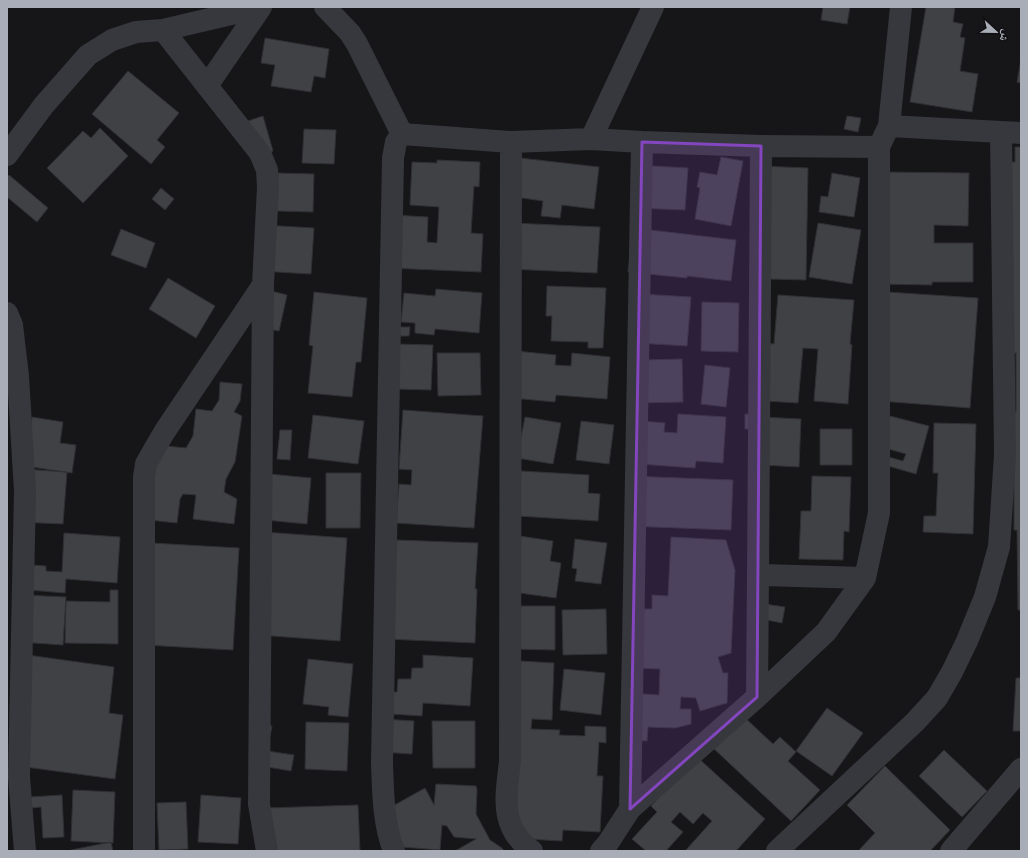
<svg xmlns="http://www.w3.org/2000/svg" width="1028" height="858" viewBox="0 0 1028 858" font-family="Signika,'Noto Naskh Arabic',sans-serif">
  <rect width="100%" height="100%" fill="#161618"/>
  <path fill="#404145" stroke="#303034" d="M823,7H850L847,24L821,20Z
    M926,7H955L953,22L963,24L960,37L965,38L960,71L978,74L972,112L910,102Z
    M265,38L329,49L325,78L314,76L311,92L271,86L275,65L261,63Z
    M1021,59V83L1017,82Z
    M128,71L179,113L157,140L165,147L151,164L92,114Z
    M263,116L273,151L258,156L248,121Z
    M847,116L861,118L858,132L844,129Z
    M100,128L128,156L83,203L47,168L83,131L91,138Z
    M304,129L336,130L334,164L302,163Z
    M1015,147H1021V610H1018L1017,530H1014V464L1009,412H1016V353H1006L1004,162H1015Z
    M721,157L743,161L731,226L695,219L700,188L697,187L700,172L717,175Z
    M520,158L599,167L594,209L562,205L560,218L541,216L543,201L515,197Z
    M437,160L480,162L479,187L474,186L471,233L483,234L481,272L390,268L393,215L428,217L427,242L437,243L439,207L410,205L412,162L437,163Z
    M636,165L688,168L685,210L634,208Z
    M759,166L808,168L806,280L769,279Z
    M884,172L969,173L968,226L934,225V243H973V282H932V285L879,284Z
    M278,173L314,174L313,212L277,211Z
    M832,173L860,178L854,217L819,212L821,196L828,197Z
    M9,175L48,208L37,222L7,197V177Z
    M161,188L174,199L165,210L152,199Z
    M512,223L600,227L597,273L510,269Z
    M818,223L861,230L852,284L809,277Z
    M263,225L314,228L311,274L260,271Z
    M633,228L736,240L731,281L687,276V278L628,272Z
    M121,229L155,243L146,268L111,255Z
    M168,278L215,306L196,338L149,309Z
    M547,286L606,288L603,348H588V342L551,341L552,316H546Z
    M436,289L482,293L479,333L435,329L434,335L415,333V323L401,322L404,293L435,296Z
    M267,290L287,295L279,331L259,327Z
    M314,292L367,298L361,362H356L352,397L308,393L313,346L309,345Z
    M887,292L978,298L970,408L880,401Z
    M640,294L691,297L687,346L637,343Z
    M778,295L854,300L850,344L852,345L848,404L814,401L818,349L803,348L798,403L749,400L754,342L774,344Z
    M702,302L739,303L738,352L701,351Z
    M397,327H410L409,336H396Z
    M395,344L433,345L431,390L394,389Z
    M516,351L556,355L555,365L571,366L572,353L610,357L607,399L556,395L555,402L512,398Z
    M437,353H480L481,395L438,396Z
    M682,359L683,402L636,403L643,360Z
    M705,365L730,368L726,407L701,404Z
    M220,382L242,384L240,401L234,412L242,416L235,462L226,479L224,492L237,499L234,524L193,519L196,495L183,494L180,499L177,523L149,520L157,445L186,448L193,436L196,409L212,411L219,400Z
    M403,410L483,416L474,528L396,523L399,484L411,485L412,470L399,469Z
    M678,414L726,417L723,463L696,461L695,468L639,464L642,421L665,423L664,432L677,433Z
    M745,414L762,415L761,429H745Z
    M313,415L364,421L358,464L308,458Z
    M886,415L929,426L916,474L888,466L885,456L903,461L906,454L878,446Z
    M32,417L63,422L60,443L76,445L72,473L25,466Z
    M525,417L561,423L553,464L517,458Z
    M762,417L801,419L799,467L761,465Z
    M581,421L614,425L609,464L576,460Z
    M934,423L976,424L973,534L923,532L924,516H936L938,473H933Z
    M820,429H852V465H820Z
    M280,430H292L290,460L277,459Z
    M23,469L67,472L63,524L19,522Z
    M505,470L589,475L588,493L600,494L598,521L502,515Z
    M326,473H361L360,528H326Z
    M269,474L311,478L307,524L265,520Z
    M629,476L733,480L731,530L627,526Z
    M812,476L851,477L849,532L844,531L843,560L799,559L801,511H811Z
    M264,532L347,538L340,641L259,635Z
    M64,533L120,537L117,583L66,579L65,593L17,589L19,564L46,566V571L62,572Z
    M513,535L553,541L550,561L561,563L556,598L505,591Z
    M671,537L726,540L735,570L731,653L718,657L723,673H728L727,703L700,711L696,698L681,697L680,709H691V724L675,728L648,727L647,741L626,740L629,693L659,695L660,669L635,668L639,609H652V595L668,596Z
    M575,539L607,543L601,584L575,581L577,569L572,568Z
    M397,540L478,543L475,589H477L475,643L387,639Z
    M151,543L239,548L233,650L145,645Z
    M110,590H118V644L65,643L66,601L110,602Z
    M22,595L66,597L63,645L20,642Z
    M765,604L785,607L782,623L762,619Z
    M511,606H555V650L510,649Z
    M606,609L607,654L563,655L562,610Z
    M20,654L114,667L109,713L123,715L115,779L18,766Z
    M423,655L473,658L470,706L423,703L422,716L391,714L392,692H397L398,679H411L412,668H423Z
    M308,659L353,664L348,717L328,715L329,707L303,704Z
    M504,660L554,663L552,720L532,719L531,729L560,730L559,735L585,736V726L606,727V743L599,742L597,776H603L600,832L563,830L562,841L510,838Z
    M564,669L605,673L601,715L560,710Z
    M1016,678H1021V731H1013Z
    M827,708L863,733L832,776L796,751Z
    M742,715L773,744L780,737L796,752L788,761L820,790L791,821L712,747Z
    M383,719L414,721L412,754L381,752Z
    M432,721H475V768H433Z
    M306,722L349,723L347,771L305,769Z
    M256,724L272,726L267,751L294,755L291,771L249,764Z
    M944,750L987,791L962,817L919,776Z
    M696,756L765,819L736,851H685L712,821L703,813L693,824L680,812L671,822L683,832L666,851H646L632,839L657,812L651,806Z
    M885,766L950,830L930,851H858L875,833L847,805Z
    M436,784L476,786L477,790L476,814L490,840L502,848L504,851H455L476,839L454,837L447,826L442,825L440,850L401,847L391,807L425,788L434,805Z
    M73,790L115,792L113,843L71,841Z
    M62,795L64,837L43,838L41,807L31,808L30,797Z
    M201,795L241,798L238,844L198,842Z
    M186,802L188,849L159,850L157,803Z
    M358,805L360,851H267L266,808Z
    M111,842L113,851H72L71,850Z"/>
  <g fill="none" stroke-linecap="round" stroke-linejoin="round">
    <path stroke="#37383d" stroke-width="22" d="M325,7L350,33L357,44L402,134L511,142L591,139L653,7
      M163,30L260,153L267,170L268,187L263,285L259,804L267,851
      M207,86L261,7
      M889,126L1001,132
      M591,139L642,142L630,809
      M511,142L510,761C506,797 499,827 532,851
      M761,146L758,575L865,578
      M879,147L889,126L901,7
      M7,155L44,105L88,55L112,40L136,32L163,30L261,7
      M7,313L12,325L18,376L25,491L19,777L25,851
      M757,697L758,575
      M144,851V477L146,464L155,448L165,431L263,285
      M394,851C383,823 383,791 382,762L393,158L396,142L402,134
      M601,851L608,843L630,809L757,697L826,632L865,578L879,513V147L761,146L642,142
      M777,851L915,722L937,698L952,672L967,641L985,597L999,547L1005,455L1001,132L1021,133
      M951,851L1021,769"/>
  </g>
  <path fill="#8446be" fill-opacity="0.2" stroke="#8446be" stroke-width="3" stroke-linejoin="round" d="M642,142L761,146L757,697L630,809Z"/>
  <rect width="1028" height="858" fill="none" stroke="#a8adb8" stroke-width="16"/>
  <g transform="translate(996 32) rotate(112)" stroke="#111113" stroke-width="3" paint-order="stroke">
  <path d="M0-3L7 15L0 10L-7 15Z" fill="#a8adb8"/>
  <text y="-6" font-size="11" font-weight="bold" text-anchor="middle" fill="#a8adb8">ش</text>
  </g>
</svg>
